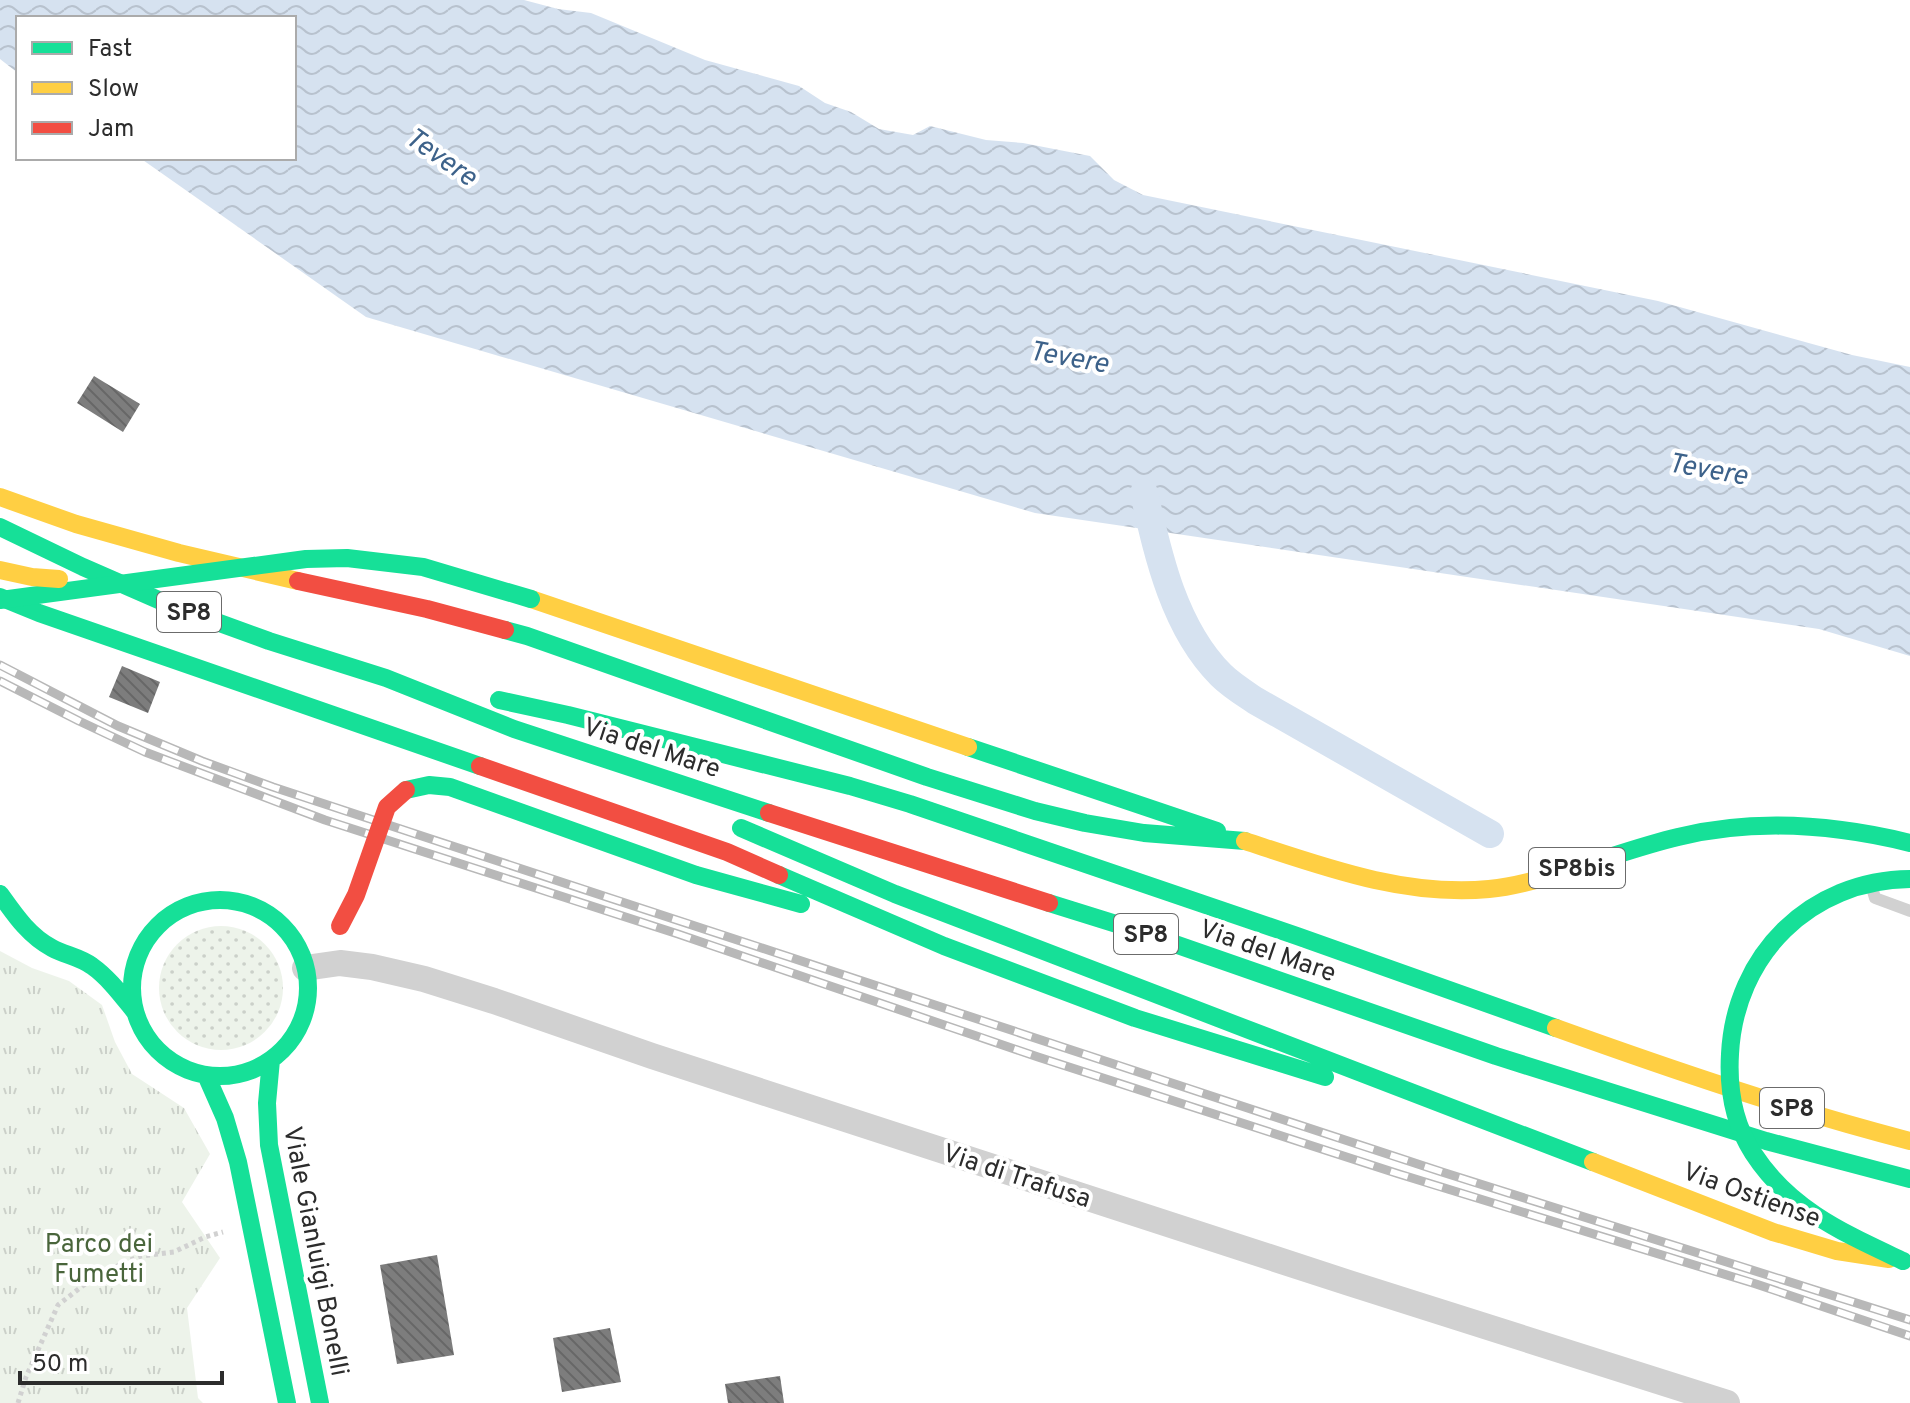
<svg xmlns="http://www.w3.org/2000/svg" width="1910" height="1403" viewBox="0 0 1910 1403" font-family="Overpass,sans-serif">
  <defs>
    <pattern id="grass-dots" width="8" height="8" patternUnits="userSpaceOnUse" patternTransform="scale(2)"><rect width="8" height="8" fill="#edf3ea"/><path d="M2 2h.1M6 6h.1" fill="none" stroke="#cbd0c9" stroke-width="1.8" stroke-linecap="round"/></pattern>
    <pattern id="park-tufts" width="24" height="20" patternUnits="userSpaceOnUse" patternTransform="scale(2)"><rect width="24" height="20" fill="#edf3ea"/><path d="M3 7l-1-3M5 7V3M7 7l1-3M15 17l-1-3M17 17v-4M19 17l1-3" fill="none" stroke="#cbd0c9"/></pattern>
    <pattern id="water-waves" width="16" height="10" patternUnits="userSpaceOnUse" patternTransform="scale(2)"><rect width="16" height="10" fill="#d6e2f0"/><path d="M0 5q4-4 8 0t8 0" fill="none" stroke="#b8c2ce"/></pattern>
    <pattern id="building-back-hatch" width="6" height="6" patternUnits="userSpaceOnUse" patternTransform="scale(2)"><rect width="6" height="6" fill="#7d7d7d"/><path d="M-1 5l2 2M0 0l6 6M5-1l2 2" fill="none" stroke="#676767"/></pattern>
  </defs>
  <rect width="100%" height="100%" fill="#fff"/>
  <path fill="url(#grass-dots)" d="M159 988a62 62 0 1 1 124 0a62 62 0 1 1-124 0Z"/>
  <path fill="url(#park-tufts)" d="M0,951L32,968L69,981L102,1005L115,1042L132,1074L184,1108L210,1154L182,1202L220,1258L187,1308L198,1398L203,1403H0Z"/>
  <path fill="url(#water-waves)" d="M0,0H524L558,9L591,13L705,60L799,86L825,103L851,112L879,129L913,135L930,126L986,140L1023,143L1090,156L1114,180L1143,195L1658,301L1852,355L1910,367V656L1819,629L1035,513L366,317L140,158H294V18H18V73L0,59Z"/>
  <g fill="none" stroke-linecap="round" stroke-linejoin="round">
    <path stroke="#d6e2f0" stroke-width="28" d="M1144,493C1158,555 1174,628 1221,675C1231,685 1244,693 1256,701L1490,834"/>
  </g>
  <path fill="url(#building-back-hatch)" d="M94,376L140,404L123,432L77,403Z
    M122,666L160,682L148,713L109,697Z
    M437,1255L454,1355L397,1364L380,1265Z
    M610,1328L621,1382L562,1392L553,1338Z
    M780,1376L784,1403H728L725,1384Z"/>
  <g fill="none" stroke-linecap="round" stroke-linejoin="round">
    <path stroke="#d1d1d1" stroke-width="5" stroke-dasharray="4 4" stroke-linecap="butt" d="M18,1403L26,1377L58,1305L89,1281L125,1262L141,1256L174,1252L205,1237L223,1232"/>
    <path stroke="#d1d1d1" stroke-width="12" d="M1873,891L1875,898L1910,911"/>
    <path stroke="#d1d1d1" stroke-width="26" d="M305,968L340,963L372,967L424,979L494,1001L652,1056L1349,1283L1727,1403"/>
    <path stroke="#16e098" stroke-width="18" d="M0,527L83,567L170,605L269,641L386,678L514,729L769,813
      M0,597L39,613L480,766
      M505,630L527,636L927,777L1035,811L1085,823L1144,833L1245,841
      M499,700L568,715L850,786L910,804L1297,936L1556,1028
      M968,747L1217,831
      M406,790L429,785L450,787L696,875L801,904
      M741,828L895,894L1593,1162
      M779,875L944,946L1135,1018L1325,1077
      M0,894C15,915 29,936 52,948C65,955 80,957 92,966C109,978 122,996 135,1012
      M132 988a88 88 0 1 1 176 0a88 88 0 1 1-176 0Z
      M1049,903L1126,927L1496,1056L1766,1141L1910,1179
      M271,1060L267,1103L269,1145L320,1403
      M206,1075L225,1118L238,1162L287,1403"/>
    <path stroke="#ffcf43" stroke-width="18" d="M0,497L76,524L179,553L298,581
      M531,599L968,747
      M1556,1028C1673,1070 1790,1110 1910,1141
      M1593,1162L1773,1232L1837,1251L1889,1259"/>
    <path stroke="#f24e42" stroke-width="18" d="M298,581L427,609L505,630
      M480,766L727,852L779,875
      M769,813L1049,903"/>
    <g stroke="#b8b8b8" stroke-width="9">
      <path id="rail" d="M0,665L118,726L202,761L273,787L1442,1172L1910,1320
        M0,681L79,721L145,752L325,820L678,934L1038,1057L1399,1174L1756,1284L1910,1336"/>
    </g>
    <use href="#rail" stroke="#fff" stroke-width="6" stroke-dasharray="18" stroke-linecap="butt"/>
    <path stroke="#16e098" stroke-width="18" d="M0,600L306,559L347,558L423,567L531,599
      M1578,867C1611,857 1644,845 1678,837C1756,818 1833,824 1910,843
      M1903,1261C1844,1233 1790,1210 1753,1153C1734,1124 1728,1088 1730,1054C1735,955 1810,880 1910,879"/>
    <path stroke="#ffcf43" stroke-width="18" d="M0,570L32,577L59,579
      M1245,841C1324,867 1405,897 1489,889C1519,886 1549,877 1578,867"/>
    <path stroke="#f24e42" stroke-width="18" d="M340,926L356,895L387,807L406,790"/>
  </g>
  <g text-anchor="middle" stroke-width="8" stroke-linejoin="round" paint-order="stroke">
    <g fill="#fff" stroke="#6b6b6b" stroke-width="2">
      <rect x="157" y="592" width="64" height="40" rx="6"/>
      <rect x="1529" y="848" width="96" height="40" rx="6"/>
      <rect x="1114" y="914" width="64" height="40" rx="6"/>
      <rect x="1760" y="1088" width="64" height="40" rx="6"/>
    </g>
    <g font-size="24" font-weight="bold" fill="#2c2c2c">
      <text x="189" y="620">SP8</text>
      <text x="1577" y="876">SP8bis</text>
      <text x="1146" y="942">SP8</text>
      <text x="1792" y="1116">SP8</text>
    </g>
    <g font-size="26" fill="#2c2c2c" stroke="#fff">
      <text transform="translate(652 747) rotate(18)" y="9">Via del Mare</text>
      <text transform="translate(1268 950) rotate(19)" y="9">Via del Mare</text>
      <text transform="translate(1017 1175) rotate(18)" y="9">Via di Trafusa</text>
      <text transform="translate(1752 1194) rotate(20)" y="9">Via Ostiense</text>
      <text transform="translate(317 1251) rotate(79)" y="9">Viale Gianluigi Bonelli</text>
    </g>
    <g font-size="26" fill="#49653b" stroke="#fff">
      <text x="99" y="1252">Parco dei<tspan x="99" dy="30">Fumetti</tspan></text>
    </g>
    <g font-size="28" font-style="italic" fill="#3d628a" stroke="#fff">
      <text transform="translate(442 156) rotate(35)" y="10">Tevere</text>
      <text transform="translate(1069 356) rotate(10)" y="10">Tevere</text>
      <text transform="translate(1708 468) rotate(10)" y="10">Tevere</text>
    </g>
  </g>
  <rect x="16" y="16" width="280" height="144" fill="#ffffff" stroke="#ababab" stroke-width="2"/>
  <rect x="32" y="42" width="40" height="12" fill="#16e098" stroke="#ababab" stroke-width="2"/>
  <text x="88" y="56" font-size="24" fill="#2c2c2c">Fast</text>
  <rect x="32" y="82" width="40" height="12" fill="#ffcf43" stroke="#ababab" stroke-width="2"/>
  <text x="88" y="96" font-size="24" fill="#2c2c2c">Slow</text>
  <rect x="32" y="122" width="40" height="12" fill="#f24e42" stroke="#ababab" stroke-width="2"/>
  <text x="88" y="136" font-size="24" fill="#2c2c2c">Jam</text>
  <path d="M20 1371v12h202v-12" fill="none" stroke="#2c2c2c" stroke-width="4"/>
  <text x="32" y="1371" font-size="24" fill="#2c2c2c" stroke="#ffffff" stroke-width="6" paint-order="stroke">50 m</text>
</svg>
